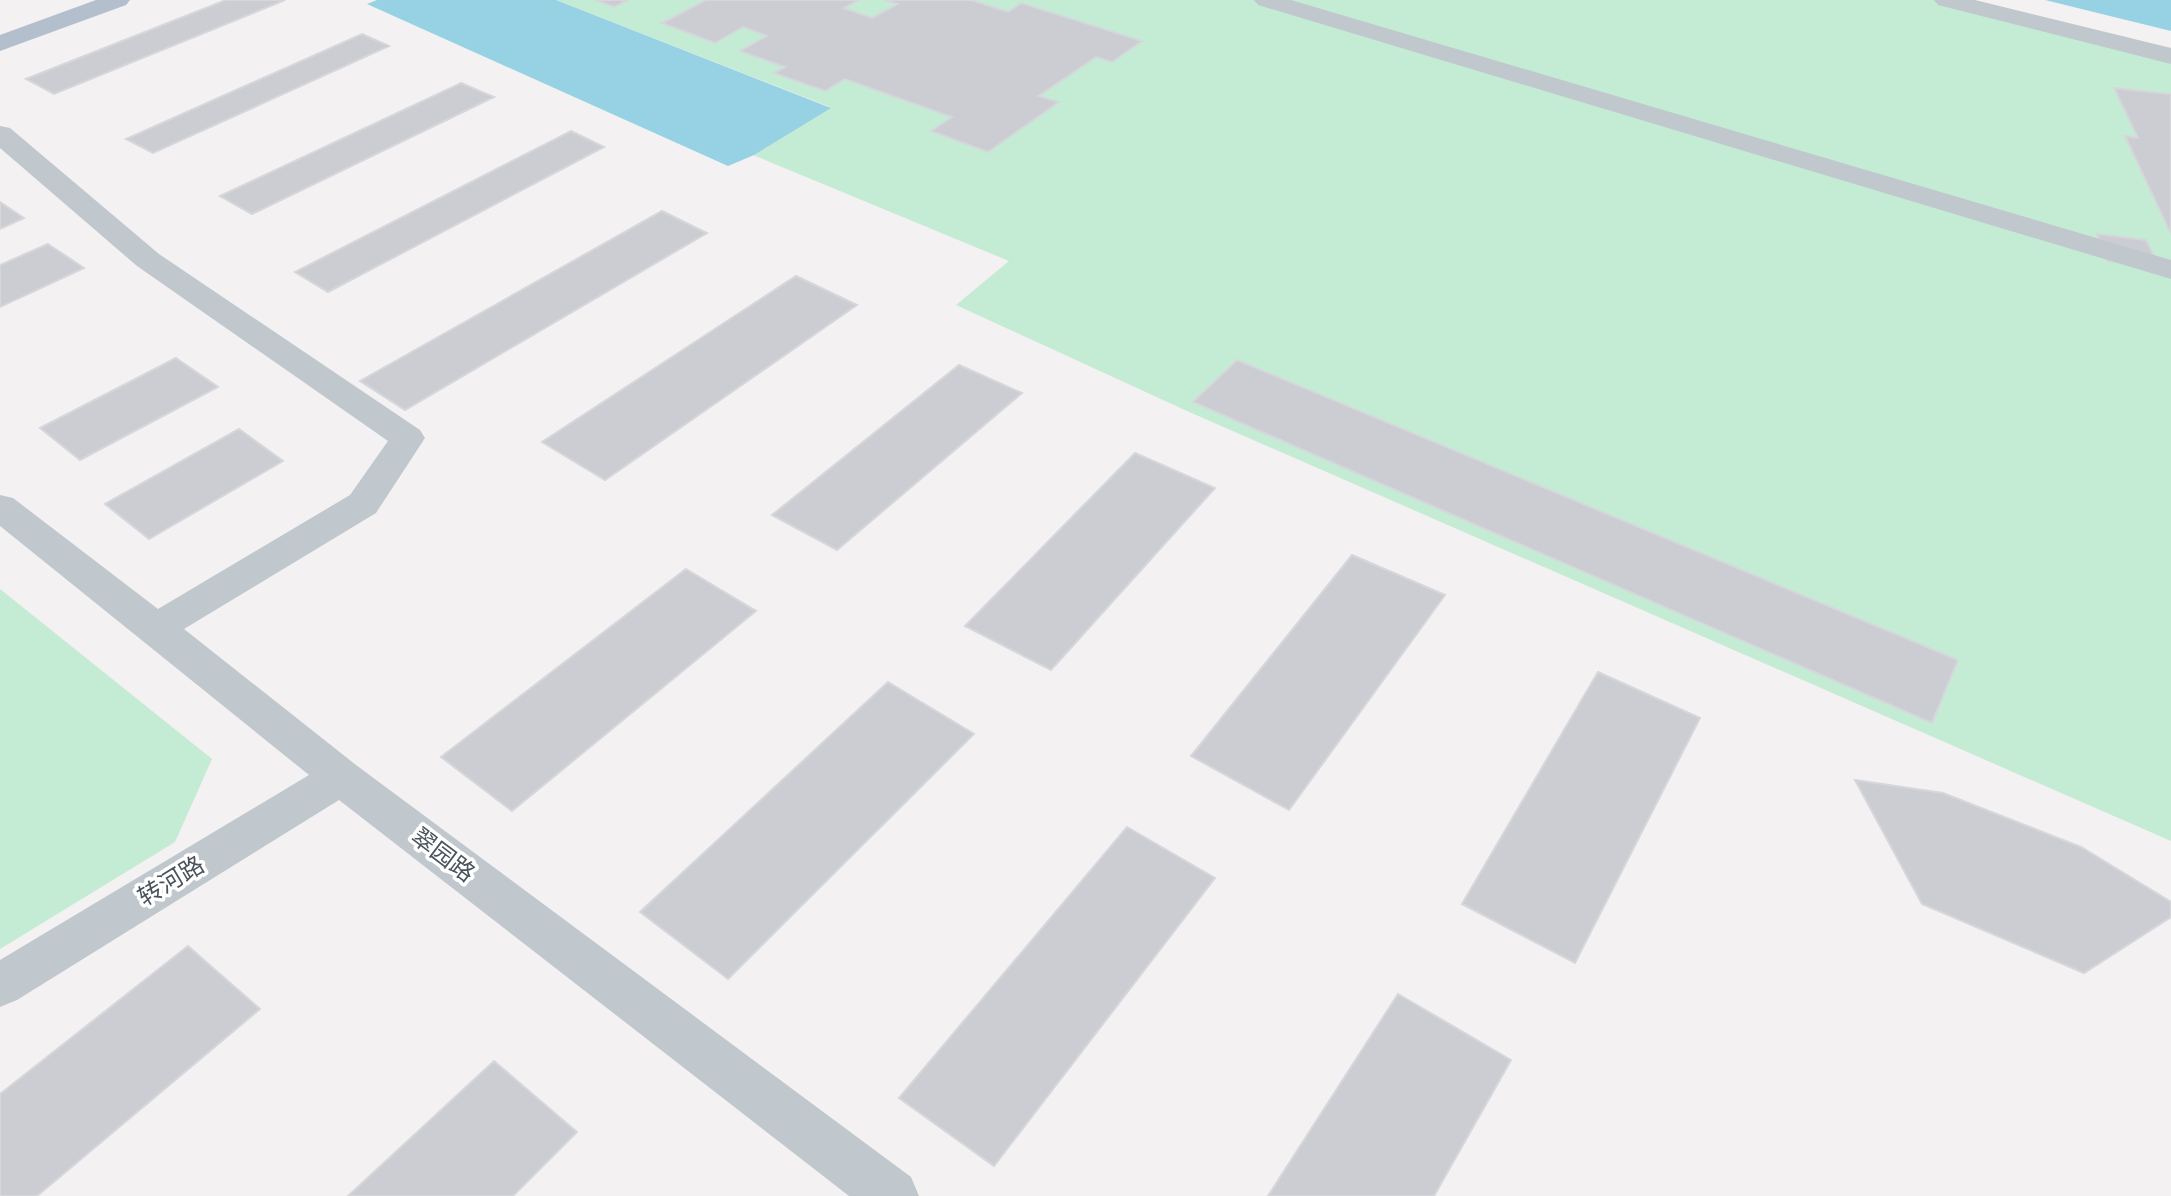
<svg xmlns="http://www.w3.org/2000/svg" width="2171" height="1196" viewBox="0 0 2171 1196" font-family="'Asap Condensed','Noto Sans SC',sans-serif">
  <rect width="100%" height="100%" fill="#f3f1f1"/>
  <path fill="#c4ebd4" d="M556,0H1946L2171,56V841L1187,411L956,305L1009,261L753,155L830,107Z
    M0,589L212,759L175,842L0,949Z"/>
  <path fill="#96d2e3" d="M377,0H556L831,108L754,155L728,166L367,4Z
    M2045,0H2171V31Z"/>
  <path fill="#cbcdd2" stroke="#d5d7db" stroke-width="2" d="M226,0H285L54,94L26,79Z
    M596,0H628L614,7Z
    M706,0H859L844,8L872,18L898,4L885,0H971L1008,12L1021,3L1142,41L1112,62L1096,57L1039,96L1059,102L988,152L931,131L952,117L845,79L825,91L774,73L785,67L740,51L767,36L743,27L715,43L662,23Z
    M362,34L389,46L153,153L126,139Z
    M461,83L494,97L252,214L220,196Z
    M2114,88L2171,94V234L2125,136L2138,138Z
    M571,131L604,147L328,292L295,272Z
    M0,202L24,218L0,229Z
    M662,211L707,233L405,410L360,381Z
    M2097,234L2146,240L2157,262L2171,264V276L2153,267L2108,261Z
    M48,244L84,268L0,307V265Z
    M796,276L857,305L605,480L542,442Z
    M176,358L218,387L80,460L40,428Z
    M1237,360L1958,660L1932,723L1193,402Z
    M959,365L1022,393L837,550L772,515Z
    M239,429L283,461L149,539L105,504Z
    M1135,453L1215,488L1051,670L965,626Z
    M1352,555L1445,595L1289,810L1191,756Z
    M686,569L756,611L512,811L441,757Z
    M1598,672L1700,718L1575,963L1462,904Z
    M888,682L974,734L728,979L640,912Z
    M1855,780L1943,793L2081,847L2171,902V917L2084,973L1922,904Z
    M1127,827L1215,878L994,1166L899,1098Z
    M188,946L260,1009L37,1196H0V1094Z
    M1398,994L1511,1060L1434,1196H1268Z
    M494,1061L577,1132L513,1196H348Z"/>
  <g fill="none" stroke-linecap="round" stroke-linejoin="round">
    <path fill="#c0c8ce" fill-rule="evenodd" d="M1254,0H1291L2171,260V279L1258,5Z
      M1934,0H1975L2171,48V64L1938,5Z
      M0,126L10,128L159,254L420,430L425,438L376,513L184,629L356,765L911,1177L919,1196H849L339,800L17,1000L0,1007V960L309,775L0,526V495L13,498L158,609L350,495L388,441L137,266L0,148Z"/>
    <path fill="#b3bfcc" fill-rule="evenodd" d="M96,0H130L126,5L0,51V35Z"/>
  </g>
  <g text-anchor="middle" stroke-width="7" stroke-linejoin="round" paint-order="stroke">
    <g font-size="24" fill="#4a535c" stroke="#fff">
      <text transform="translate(443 855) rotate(37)" y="8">翠园路</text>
      <text transform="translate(171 881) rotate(-31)" y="8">转河路</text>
    </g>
  </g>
</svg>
